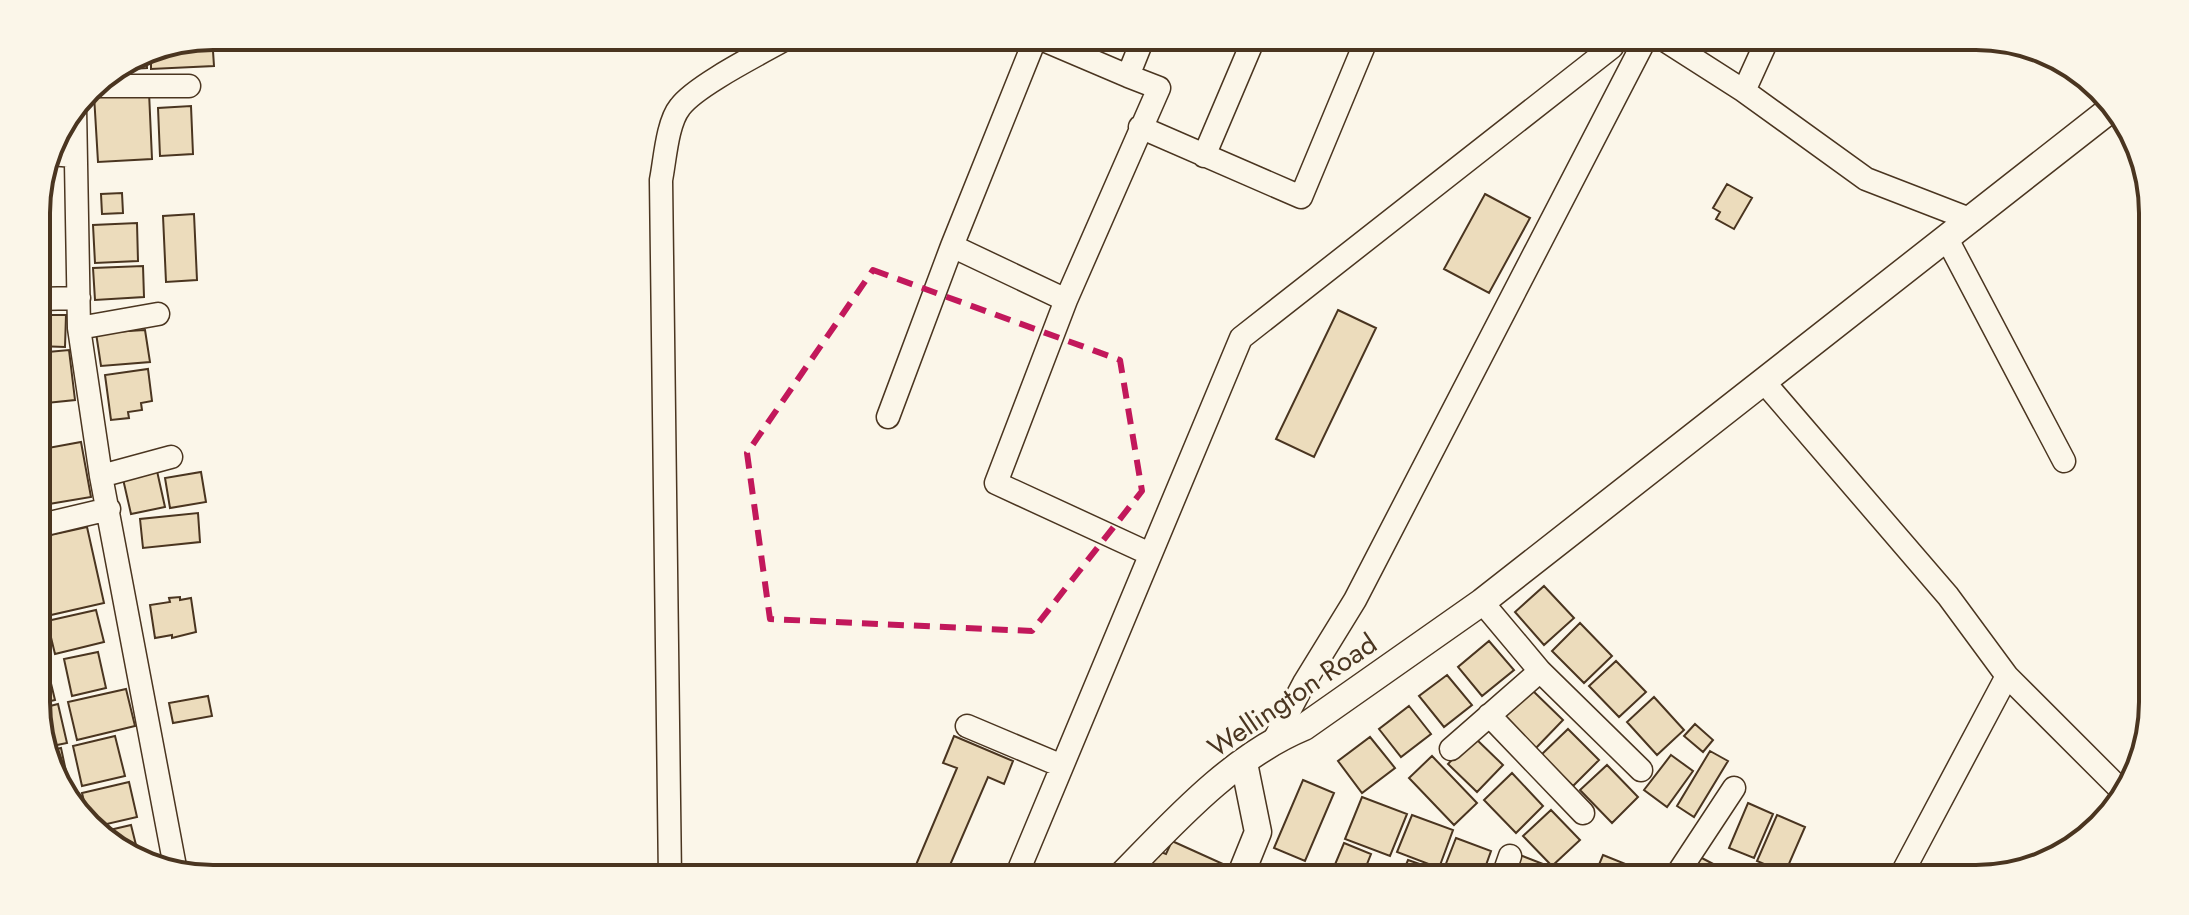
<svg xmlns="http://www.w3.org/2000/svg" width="2189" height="915" viewBox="0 0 2189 915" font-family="Jost,sans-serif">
  <rect width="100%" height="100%" fill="#fbf6e9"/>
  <path fill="#ecdcbc" stroke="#4a3520" stroke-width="2" d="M212,36L214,66L151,69V48Z
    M146,49L147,68L112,70Z
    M149,92L152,159L98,162L94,95Z
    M191,106L193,154L160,156L158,108Z
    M44,172H50V201H37Z
    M1727,184L1752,198L1734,229L1716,219L1720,212L1713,208Z
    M122,193L123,213L102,214L101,194Z
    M1485,194L1530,218L1489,293L1444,269Z
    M36,207H51V241H37Z
    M194,214L197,280L166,282L163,216Z
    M137,223L138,261L95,263L93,225Z
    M37,247H51V282H37Z
    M143,266L144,297L95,300L93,268Z
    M1338,310L1376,328L1314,457L1276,439Z
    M37,315H66L65,347L37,346Z
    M145,330L150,362L101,366L96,333Z
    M69,350L75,400L37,404V353Z
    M148,369L152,401L141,403L142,410L128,412L129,418L111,420L105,375Z
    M81,442L91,497L37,506V450Z
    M157,471L165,507L131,514L123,479Z
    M201,472L206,502L170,508L165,478Z
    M198,513L200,542L143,548L140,519Z
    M87,527L104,603L51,615L37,556V538Z
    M1544,586L1574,618L1544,645L1515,612Z
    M180,597V600L191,598L196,632L172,638V635L155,638L150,605L170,602L169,598Z
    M96,610L104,642L55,654L47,621Z
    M37,621L47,658L37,661Z
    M1580,623L1612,656L1584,683L1552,651Z
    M1489,641L1514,670L1482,696L1458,667Z
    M98,652L106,688L72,696L64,659Z
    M1616,661L1646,692L1619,717L1589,686Z
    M48,671L55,700L38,704L37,673Z
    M1447,675L1472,705L1444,727L1419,696Z
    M126,689L135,726L77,740L68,702Z
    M1531,689L1563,720L1535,749L1503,718Z
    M208,696L212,716L173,723L169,703Z
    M1654,697L1684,730L1657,755L1627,722Z
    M58,704L67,743L47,747L38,726V709Z
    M1409,706L1431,734L1401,757L1379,729Z
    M1695,724L1713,740L1703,752L1684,736Z
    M1568,729L1599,760L1573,786L1541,755Z
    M115,736L125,776L82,786L73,746Z
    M954,736L1013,761L1004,784L988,777L944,879H910L957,768L943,763Z
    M1370,737L1395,768L1362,793L1338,761Z
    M1474,737L1503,765L1477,792L1448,764Z
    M61,748L70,790L65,791L48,751Z
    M1710,751L1728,761L1694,817L1677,806Z
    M1671,755L1693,771L1667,807L1644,790Z
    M1432,756L1477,803L1454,825L1409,778Z
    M1607,765L1638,797L1612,823L1580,790Z
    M1512,773L1543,806L1516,833L1484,800Z
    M1303,780L1334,793L1305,861L1274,848Z
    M129,782L137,817L94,827L89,822L82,793Z
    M1362,797L1407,814L1390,856L1345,839Z
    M1748,803L1773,814L1754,858L1729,848Z
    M1551,810L1580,840L1552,866L1523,836Z
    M1412,815L1453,830L1439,868L1397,852Z
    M1777,815L1805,827L1785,873L1757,861Z
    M131,825L140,861L101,832Z
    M1456,838L1491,851L1481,879H1440Z
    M1172,841L1223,864L1216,879H1145L1137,876L1152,854L1159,856L1161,852L1166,854Z
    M1344,843L1371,854L1361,879H1342L1331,874Z
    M1520,855L1574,876L1573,879H1511Z
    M1603,855L1633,867L1629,879H1593Z
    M1698,856L1719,867L1713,879H1686Z
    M1408,860L1440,871L1437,879H1400Z"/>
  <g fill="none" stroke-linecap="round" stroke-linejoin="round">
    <g stroke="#4a3520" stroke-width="25">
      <path id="minor" d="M1034,36L1128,76L1144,36
        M1658,36L1744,91L1769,36
        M1128,76L1159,88L1066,300L996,483L1150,554
        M92,86H189
        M1744,91L1866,179L1972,220
        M75,108L79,328L101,476L176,872
        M1140,127L1301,197L1368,36
        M49,154L75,156
        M1204,156L1255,36
        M1947,239L2064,461
        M952,246L1066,300
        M37,299L79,298
        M79,328L158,314
        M1764,382L1948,596L2007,676L1899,879
        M888,417L952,246L1036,37
        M101,476L171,457
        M37,526L109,509
        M1482,602L1540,671L1641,770
        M2007,676L2122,791
        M1489,715L1583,813
        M967,726L1062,766
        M1274,740L1304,683L1355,600L1647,36
        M1451,749L1540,671
        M1243,870L1263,879
        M670,879L661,180C665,160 667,123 680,107C696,85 765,51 791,36
        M1015,879L1241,338L1612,47L1588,36
        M1502,879L1510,856
        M1674,879L1734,788"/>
    </g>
    <g stroke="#4a3520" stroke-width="29">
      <path id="major" d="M1118,879C1174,822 1230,758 1304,727L1482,602L2116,105
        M1239,879L1258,832L1244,763"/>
    </g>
    <use href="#minor" stroke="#fbf6e9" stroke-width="22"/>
    <use href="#major" stroke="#fbf6e9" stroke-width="26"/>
  </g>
  <path fill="none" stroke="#c2185b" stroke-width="6" stroke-dasharray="16 10" stroke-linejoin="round" d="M873,270L1120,360L1142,491L1032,631L770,619L747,453Z"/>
  <g text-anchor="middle" stroke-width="6" stroke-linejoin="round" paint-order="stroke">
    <g font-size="28" fill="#4a3520" stroke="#fbf6e9">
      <text transform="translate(1292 695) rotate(-34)" y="10">Wellington Road</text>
    </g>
  </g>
  <path d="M0 0H2189V915H0ZM213 50H1976A163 163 0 0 1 2139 213V702A163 163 0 0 1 1976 865H213A163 163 0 0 1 50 702V213A163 163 0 0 1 213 50Z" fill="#fbf6e9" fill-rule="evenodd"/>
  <path fill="none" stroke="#4a3520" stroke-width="4" d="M213 50H1976A163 163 0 0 1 2139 213V702A163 163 0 0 1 1976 865H213A163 163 0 0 1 50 702V213A163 163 0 0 1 213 50Z"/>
</svg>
